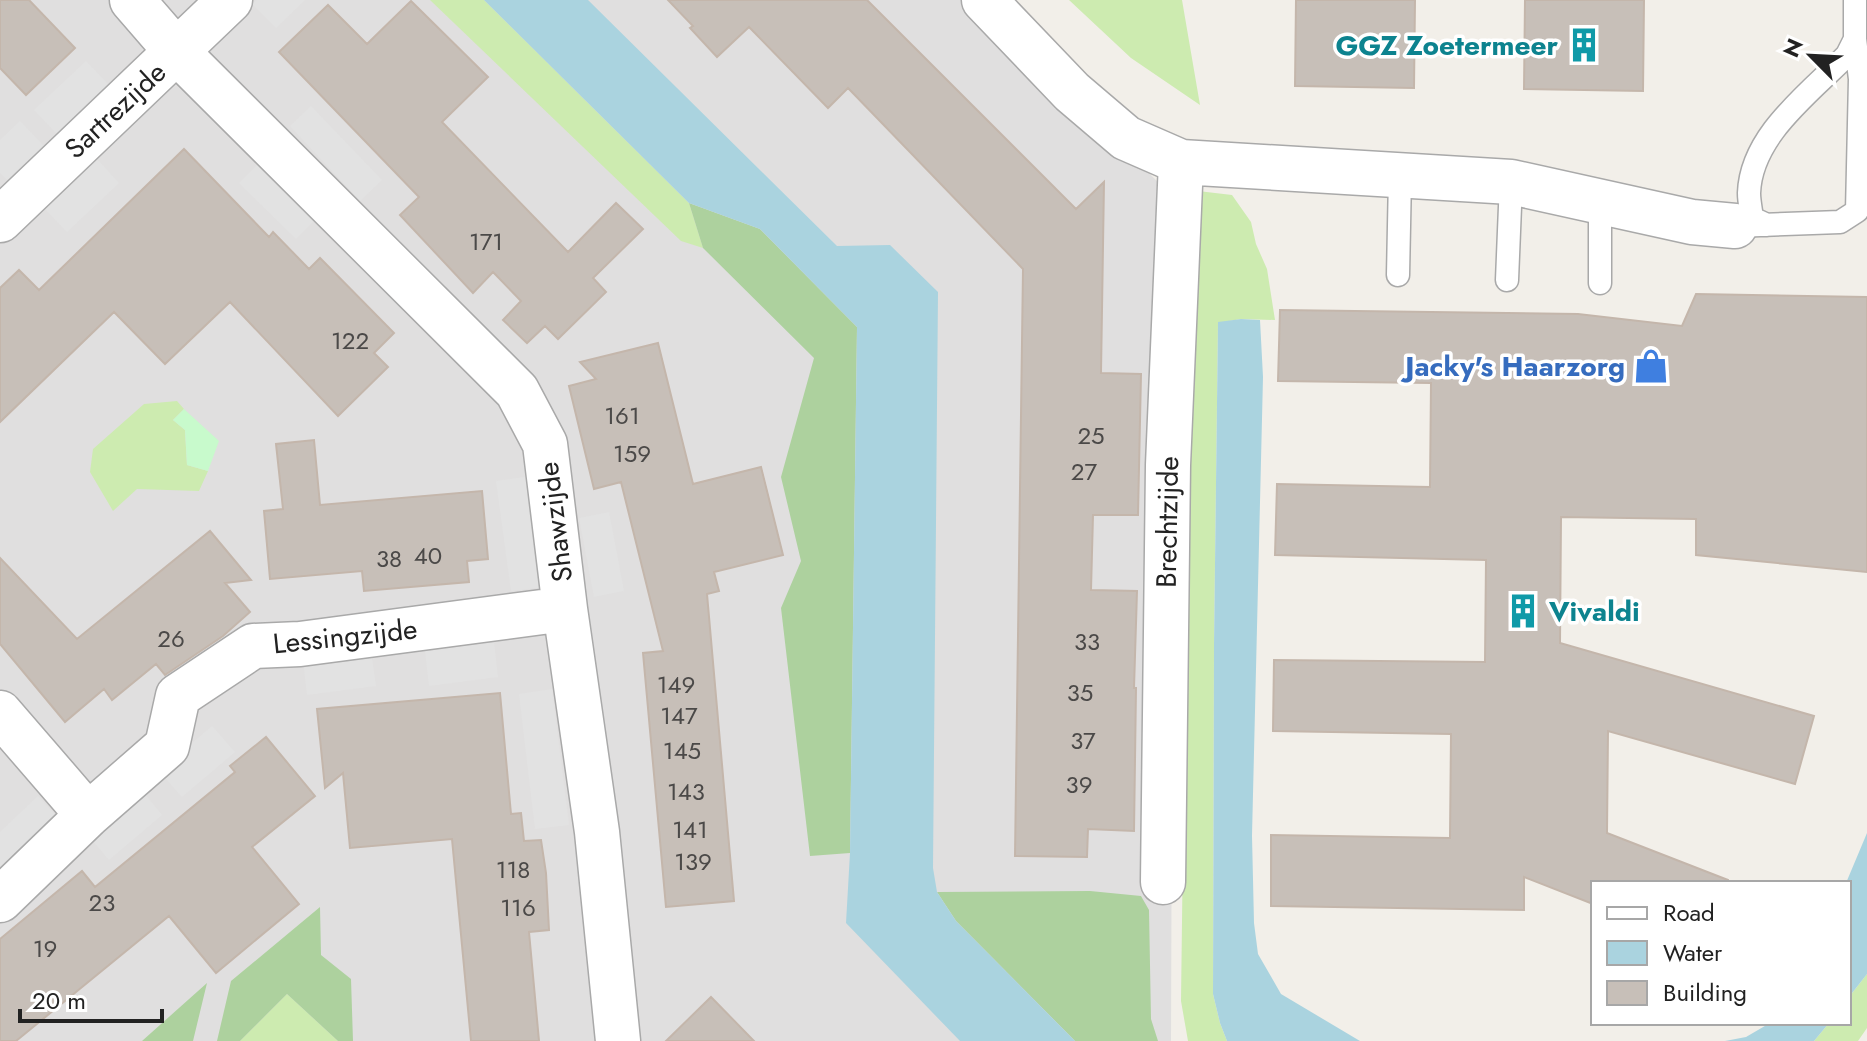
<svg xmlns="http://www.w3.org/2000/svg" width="1867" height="1041" viewBox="0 0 1867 1041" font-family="Jost,sans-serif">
  <rect width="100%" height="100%" fill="#f2efe9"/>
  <path fill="#e0dfdf" d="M0,0H975L1174,198L1171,1041H0Z"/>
  <path fill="#cdebb0" d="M430,0H484L689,203L703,248L681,241Z
    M1069,0H1182L1200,105L1131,58Z
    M1198,191L1232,195L1251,222L1256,244L1267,269L1275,320L1241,319L1218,323L1214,644L1213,994L1220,1023L1227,1041H1188L1181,1001L1191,204Z
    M177,401L184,409L173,420L185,430L187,465L208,471L199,491L137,489L113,511L90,472L93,449L144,404Z
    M1867,974V1028L1858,1041H1814L1829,1023H1849V997Z
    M287,994L338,1041H240Z"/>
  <path fill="#add19e" d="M689,203L760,229L857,327L850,853L810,856L781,608L801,561L781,477L814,358L703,248Z
    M1090,891L1141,896L1149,910L1151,1019L1158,1041H1075L956,921L937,892Z
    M320,907L321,955L351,979L353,1041H338L287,994L240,1041H217L231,981Z
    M207,983L193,1041H142Z"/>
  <path fill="#c8facc" d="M184,409L219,441L208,471L187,465L185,430L173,420Z"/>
  <path fill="#e2e2e2" d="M257,0H305L276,28L252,4Z
    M86,61L109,85L57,134L34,110Z
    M311,106L382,180L360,201L290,126Z
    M20,121L44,146L7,180L0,173V140Z
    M96,158L119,183L67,232L44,208Z
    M261,161L317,218L296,239L239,183Z
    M531,476L545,587L511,591L496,481Z
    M609,512L624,591L594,597L579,518Z
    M494,642L498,677L429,686L425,651Z
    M371,651L376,686L307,695L303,660Z
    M552,689L569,825L535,829L519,694Z
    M212,726L235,752L182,797L159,771Z
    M140,788L162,815L109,860L87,834Z
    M38,796L59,819L0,876V832Z"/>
  <path fill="#aad3df" d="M484,0H588L837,246L890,245L938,292L933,868L937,892L956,921L1075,1041H960L846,923L850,853L857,327L760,229L689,203Z
    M1241,319L1260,320L1263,377L1252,836L1254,923L1258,954L1281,994L1360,1041H1227L1220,1023L1213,994L1214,644L1218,322Z
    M1867,833V974L1849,997V883H1846Z
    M1770,1023H1829L1814,1041H1725L1746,1037Z"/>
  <path fill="#c7bfb8" stroke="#c4b6ab" stroke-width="2" d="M0,0H29L75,48L26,95L0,68Z
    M668,0H867L1076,209L1104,182L1101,373L1141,374L1138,515H1093L1091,590L1137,591L1134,688H1136L1134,831L1088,829L1087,857L1015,856L1023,269L848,88L828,108L749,27L717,57L690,28L693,26Z
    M1296,0H1415L1414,88L1295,86Z
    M1525,0H1644L1643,91L1524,89Z
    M411,1L488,77L442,122L568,252L616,203L643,229L593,278L606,292L558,339L545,326L527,343L503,320L521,301L493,272L473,293L400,215L419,197L279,52L328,5L367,44Z
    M184,149L269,237L273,232L309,269L320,258L394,333L374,353L388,367L338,416L230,302L165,364L114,312L0,422V288L19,270L39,290Z
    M1696,294L1867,297V572L1696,555V519L1561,517L1560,643L1814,716L1795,784L1608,731L1607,833L1728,880V883H1593V904L1524,877V910L1271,906V835L1450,838L1451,734L1273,731L1274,660L1485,662L1486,560L1275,555L1277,484L1430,487L1431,383L1278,381L1280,310L1578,314L1682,326Z
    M658,343L693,484L761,467L783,555L714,572L719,591L707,594L734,901L666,907L643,653L663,651L621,482L594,489L569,386L596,379L580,362Z
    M314,440L320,505L482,491L488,559L467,561L469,582L364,591L362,571L270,579L264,511L283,509L276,444Z
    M210,531L251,580L225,583L250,612L223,636L165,675L156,664L112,700L104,689L65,722L0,644V558L77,639Z
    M500,693L511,814L521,813L524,841L541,840L546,873L549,930L529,932L539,1041H471L452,839L350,848L343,773L325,788L317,709Z
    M266,737L315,796L252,847L299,904L216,973L169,916L16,1041H0V939L82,871L95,887L235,772L230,766Z
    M711,997L754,1041H666Z"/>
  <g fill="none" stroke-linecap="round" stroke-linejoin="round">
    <g stroke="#a9a9a9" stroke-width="25">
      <path id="lane" d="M1600,200V283
        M1767,225L1752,218C1751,210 1749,201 1749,193C1751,135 1810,93 1847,55L1855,39
        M1735,226L1840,222L1857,211L1860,79L1855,39V0
        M1398,275L1400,177
        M1507,280L1511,182"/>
    </g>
    <g stroke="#a9a9a9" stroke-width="47">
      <path id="street" d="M132,0L177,52L517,391L545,444L565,609L597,832L618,1041
        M984,0L1072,92L1126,138L1181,162L1511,182L1692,222L1735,226
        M0,220L230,0
        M0,713L88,815
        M1163,882L1168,465L1181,162
        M0,900L88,815L167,746L178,696L253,646L300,644L565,609"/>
    </g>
    <use href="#lane" stroke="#fff" stroke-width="22"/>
    <use href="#street" stroke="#fff" stroke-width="44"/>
  </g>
  <defs>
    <g id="building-bare" transform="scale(2.76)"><path d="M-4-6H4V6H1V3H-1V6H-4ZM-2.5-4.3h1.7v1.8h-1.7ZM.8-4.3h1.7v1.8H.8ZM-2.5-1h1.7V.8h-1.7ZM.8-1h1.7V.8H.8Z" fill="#0f9aa8" stroke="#fff" stroke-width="2.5" paint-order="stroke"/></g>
    <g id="shop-bare" transform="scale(2.76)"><path d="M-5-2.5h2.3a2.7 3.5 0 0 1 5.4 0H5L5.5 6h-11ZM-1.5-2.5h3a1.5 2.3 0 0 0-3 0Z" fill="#3f7fe0" stroke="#fff" stroke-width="2.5" paint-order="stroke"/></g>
  </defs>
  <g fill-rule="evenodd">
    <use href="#building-bare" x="1584" y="45"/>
    <use href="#shop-bare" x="1651" y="366"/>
    <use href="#building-bare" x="1523" y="611"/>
  </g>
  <g text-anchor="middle" stroke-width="7" stroke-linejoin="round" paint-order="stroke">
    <g font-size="24" fill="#4b4948">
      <text x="486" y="250">171</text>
      <text x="350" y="349">122</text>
      <text x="622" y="424">161</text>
      <text x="1091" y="444">25</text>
      <text x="632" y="462">159</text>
      <text x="1084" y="480">27</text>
      <text x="428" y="564">40</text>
      <text x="389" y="567">38</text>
      <text x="171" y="647">26</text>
      <text x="1087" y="650">33</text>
      <text x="676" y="693">149</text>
      <text x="1080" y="701">35</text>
      <text x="679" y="724">147</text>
      <text x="1083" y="749">37</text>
      <text x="682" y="759">145</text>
      <text x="1079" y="793">39</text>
      <text x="686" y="800">143</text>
      <text x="690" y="838">141</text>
      <text x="693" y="870">139</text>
      <text x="513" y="878">118</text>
      <text x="102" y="911">23</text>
      <text x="518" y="916">116</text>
      <text x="45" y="957">19</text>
    </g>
    <g font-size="28" font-weight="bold" fill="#0d838f" stroke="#fff" text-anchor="end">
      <text x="1558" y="55">GGZ Zoetermeer</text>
      <text x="1549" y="621" text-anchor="start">Vivaldi</text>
    </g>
    <g font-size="28" fill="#222" stroke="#fff">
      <text transform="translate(115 110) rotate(-43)" y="10">Sartrezijde</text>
      <text transform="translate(555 522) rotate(-97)" y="10">Shawzijde</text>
      <text transform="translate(1167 522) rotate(-89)" y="10">Brechtzijde</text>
      <text transform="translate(345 636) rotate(-6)" y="10">Lessingzijde</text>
    </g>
    <g font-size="28" font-weight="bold" fill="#366cbe" stroke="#fff" text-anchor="end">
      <text x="1625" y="376">Jacky's Haarzorg</text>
    </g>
  </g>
  <rect x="1591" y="881" width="260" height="144" fill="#ffffff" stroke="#a7a7a7" stroke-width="2"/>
  <rect x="1607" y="907" width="40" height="12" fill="#ffffff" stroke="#a7a7a7" stroke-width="2"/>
  <text x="1663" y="921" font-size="24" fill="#222222">Road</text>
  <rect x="1607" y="941" width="40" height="24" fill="#aad3df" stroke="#a7a7a7" stroke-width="2"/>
  <text x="1663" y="961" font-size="24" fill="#222222">Water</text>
  <rect x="1607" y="981" width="40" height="24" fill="#c7bfb8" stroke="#a7a7a7" stroke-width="2"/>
  <text x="1663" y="1001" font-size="24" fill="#222222">Building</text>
  <g transform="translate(1811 56) rotate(294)" stroke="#ffffff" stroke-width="6" paint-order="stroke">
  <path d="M0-6L14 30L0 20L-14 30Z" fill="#222222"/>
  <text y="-12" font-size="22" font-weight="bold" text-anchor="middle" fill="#222222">N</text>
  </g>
  <path d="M20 1009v12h142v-12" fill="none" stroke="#222222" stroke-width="4"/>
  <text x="32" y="1009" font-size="24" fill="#222222" stroke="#ffffff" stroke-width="6" paint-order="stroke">20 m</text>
</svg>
